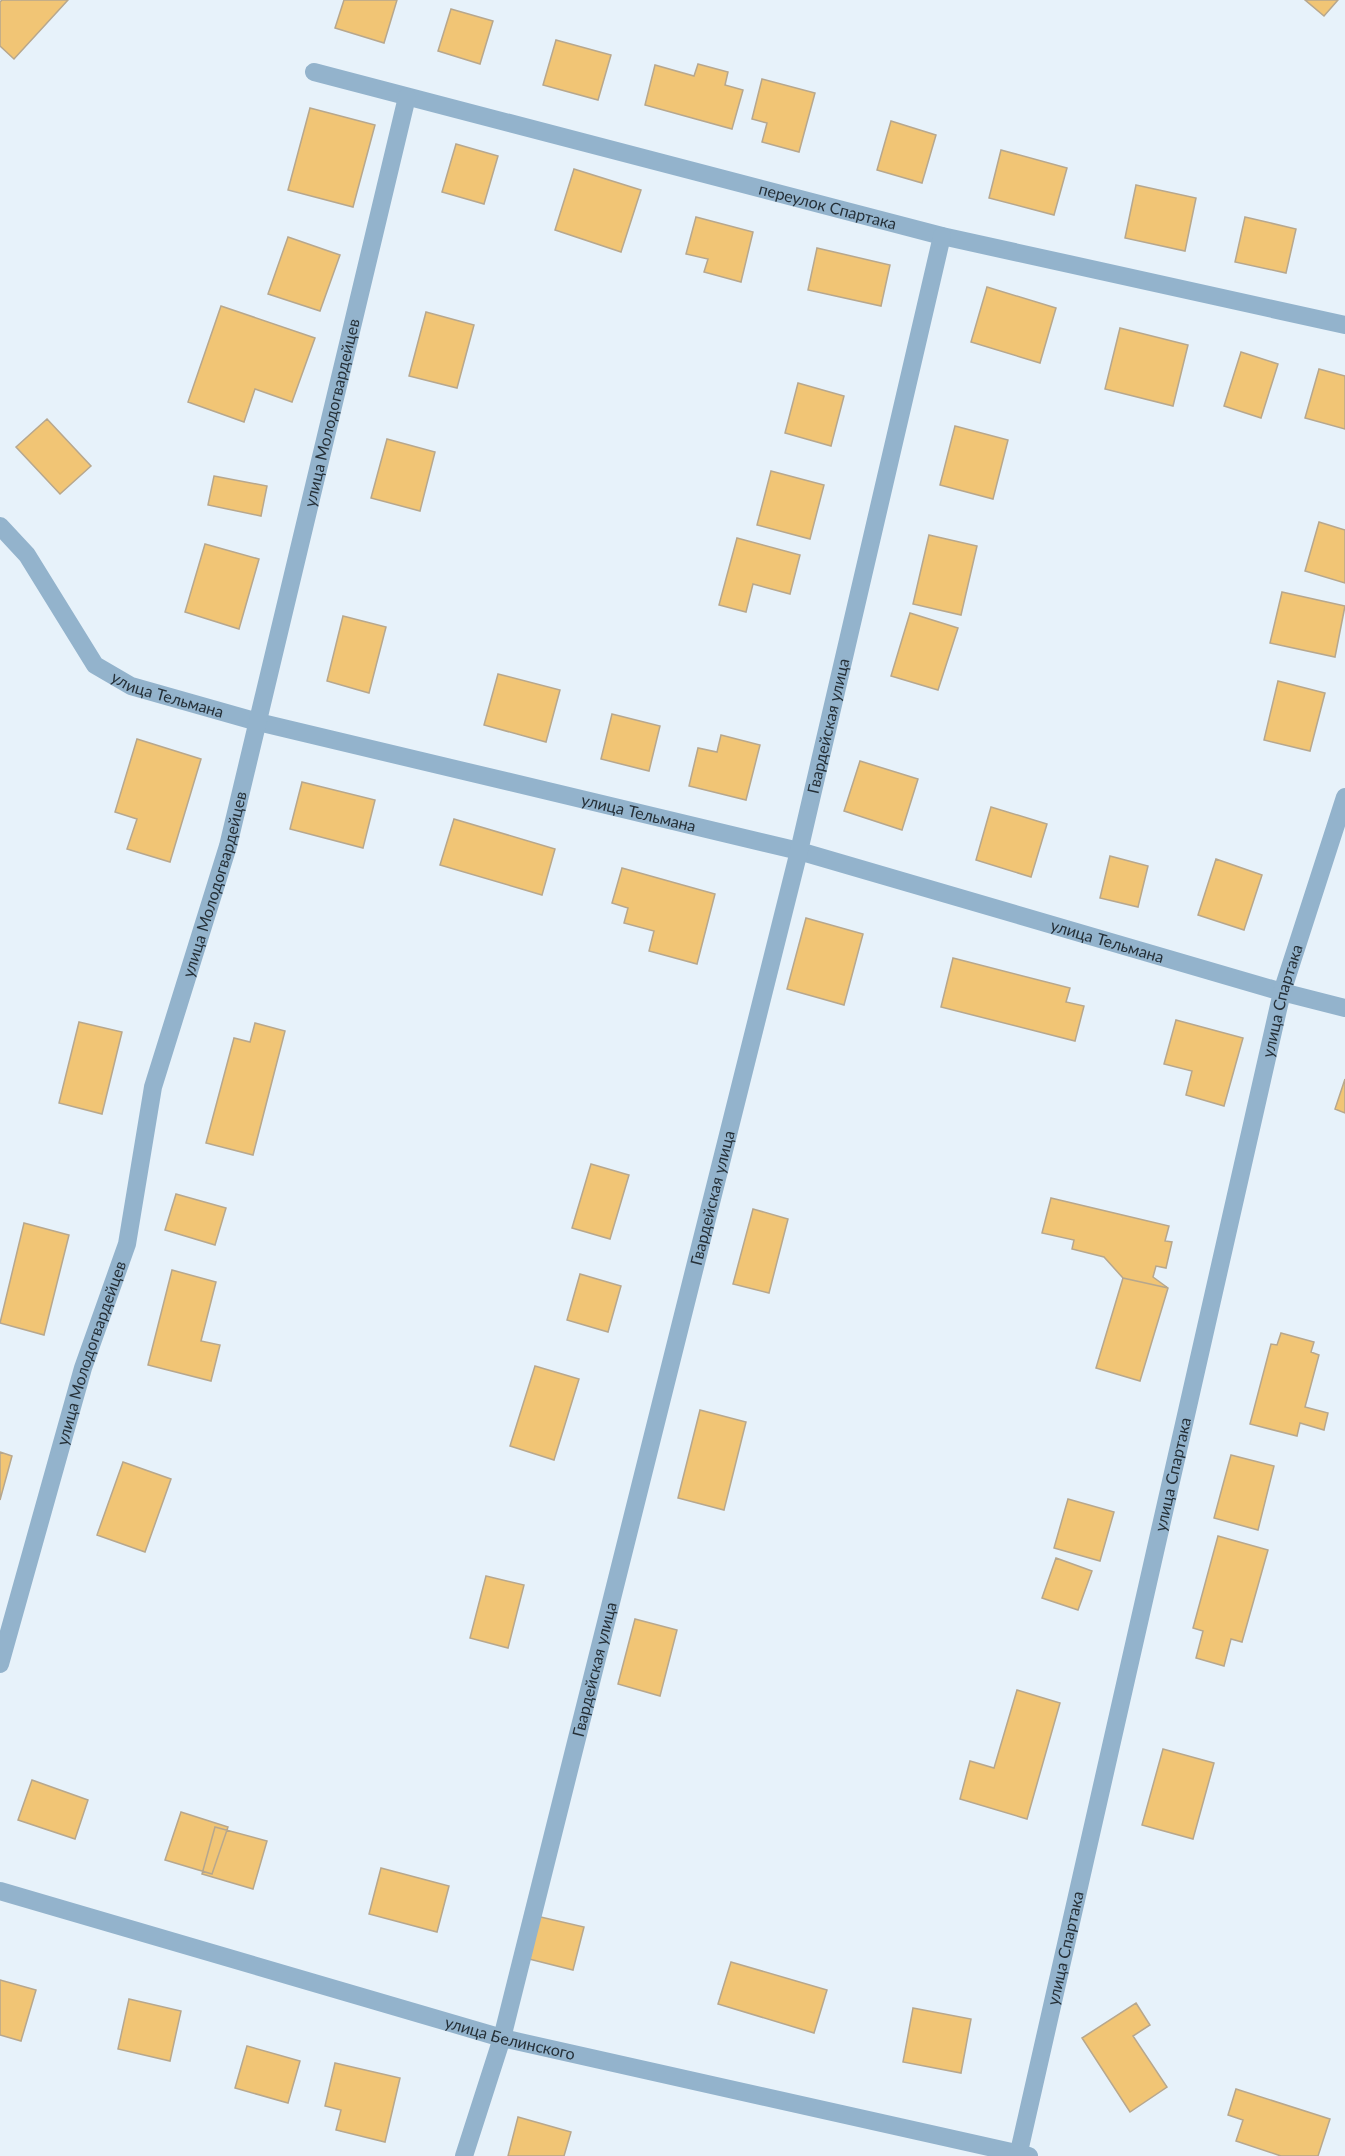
<svg xmlns="http://www.w3.org/2000/svg" width="1345" height="2156" viewBox="0 0 1345 2156" font-family="Lato,sans-serif">
  <rect width="100%" height="100%" fill="#e7f2fa"/>
  <path fill="#f1c575" stroke="#b7a78d" stroke-width="1.5" d="M2,0H68L14,59L0,46V2Z
    M344,0H397L384,43L335,28Z
    M1305,0H1338L1324,16Z
    M451,9L493,21L480,64L438,51Z
    M556,40L611,55L598,100L543,85Z
    M698,64L728,72L725,85L743,90L732,129L645,105L655,65L694,76Z
    M762,79L815,93L799,152L762,142L767,123L752,119Z
    M310,108L375,125L353,207L288,190Z
    M891,121L936,135L922,183L877,170Z
    M456,144L498,156L484,204L442,192Z
    M1001,150L1067,168L1054,215L989,198Z
    M574,169L641,190L621,252L555,230Z
    M1136,185L1196,198L1185,251L1125,238Z
    M696,217L753,232L741,282L704,272L708,259L686,254Z
    M1245,217L1296,229L1286,273L1235,262Z
    M288,237L340,255L320,311L268,294Z
    M817,248L890,265L881,306L808,290Z
    M987,287L1056,308L1040,363L971,342Z
    M221,306L315,338L292,402L255,389L244,422L188,402Z
    M426,312L474,325L457,388L409,376Z
    M1120,328L1188,345L1173,406L1105,389Z
    M1241,352L1278,364L1261,418L1224,406Z
    M1319,369L1345,376V429L1305,418Z
    M798,383L844,396L831,446L785,433Z
    M47,419L91,466L60,494L16,447Z
    M955,426L1008,440L993,499L940,485Z
    M387,439L435,452L420,511L371,498Z
    M771,471L824,485L810,539L757,525Z
    M214,476L267,486L261,516L208,505Z
    M1319,522L1345,530V583L1305,571Z
    M929,535L977,546L961,615L913,604Z
    M737,538L800,555L790,594L753,584L746,612L719,605Z
    M205,544L259,559L239,629L185,612Z
    M1282,592L1345,606L1335,657L1270,643Z
    M910,613L958,628L938,690L891,676Z
    M343,616L386,627L369,693L327,681Z
    M498,674L560,690L546,742L484,725Z
    M1278,681L1325,693L1310,751L1264,740Z
    M612,714L660,726L649,771L601,759Z
    M721,735L760,745L746,800L689,786L698,748L717,752Z
    M137,739L201,759L170,862L127,849L137,819L115,812Z
    M860,761L918,779L902,830L844,811Z
    M302,782L375,800L363,848L290,829Z
    M991,807L1047,824L1031,877L976,860Z
    M454,819L555,849L542,895L440,865Z
    M1110,856L1148,866L1138,907L1100,898Z
    M1216,859L1262,875L1244,930L1198,915Z
    M622,868L715,894L697,964L649,951L654,931L624,923L628,908L612,903Z
    M806,918L863,934L844,1005L787,989Z
    M953,958L1070,988L1066,1002L1084,1006L1075,1041L941,1007Z
    M1176,1020L1243,1038L1224,1106L1186,1095L1192,1071L1164,1064Z
    M79,1022L122,1032L102,1114L59,1103Z
    M255,1023L285,1031L253,1155L206,1143L234,1038L250,1042Z
    M1345,1079V1113L1335,1109Z
    M591,1164L629,1175L610,1239L572,1228Z
    M176,1194L226,1208L215,1245L165,1230Z
    M1051,1198L1169,1226L1165,1241L1172,1242L1166,1268L1156,1266L1153,1277L1168,1288L1123,1278L1104,1257L1072,1249L1074,1240L1042,1233Z
    M753,1209L788,1219L769,1293L733,1284Z
    M24,1223L69,1235L44,1335L0,1323Z
    M172,1270L216,1282L201,1341L220,1345L211,1381L148,1365Z
    M580,1274L621,1286L608,1332L567,1320Z
    M1123,1278L1168,1288L1140,1381L1096,1368Z
    M1281,1333L1314,1342L1311,1352L1319,1355L1305,1407L1328,1413L1324,1430L1300,1423L1297,1436L1250,1424L1271,1344L1277,1345Z
    M535,1366L579,1379L554,1460L510,1446Z
    M700,1410L746,1422L724,1510L678,1498Z
    M0,1452L12,1456L0,1500Z
    M1231,1455L1274,1466L1258,1530L1214,1518Z
    M123,1462L171,1479L145,1552L97,1535Z
    M1068,1499L1114,1512L1100,1561L1054,1548Z
    M1218,1536L1268,1550L1242,1642L1231,1639L1224,1666L1196,1658L1203,1631L1193,1628Z
    M1056,1558L1092,1571L1078,1610L1042,1598Z
    M486,1576L524,1585L508,1648L470,1638Z
    M635,1619L677,1630L660,1696L618,1684Z
    M1017,1690L1060,1703L1027,1819L960,1799L970,1761L994,1768Z
    M1163,1749L1214,1763L1193,1839L1142,1825Z
    M32,1780L88,1800L75,1839L18,1820Z
    M181,1812L228,1827L212,1874L165,1860Z
    M215,1827L267,1841L253,1889L202,1874Z
    M381,1868L449,1886L437,1932L369,1914Z
    M532,1915L584,1927L573,1970L521,1957Z
    M731,1962L827,1990L814,2033L718,2004Z
    M0,1980L36,1990L21,2041L0,2035Z
    M129,1999L181,2011L170,2061L118,2049Z
    M1136,2003L1150,2025L1133,2036L1167,2087L1130,2112L1082,2038Z
    M913,2008L971,2019L961,2073L903,2062Z
    M247,2046L300,2061L288,2103L235,2088Z
    M335,2063L400,2078L385,2142L336,2130L341,2110L325,2106Z
    M1236,2089L1330,2119L1318,2156H1281L1236,2141L1243,2120L1228,2115Z
    M518,2117L571,2132L564,2156H508Z"/>
  <g fill="none" stroke-linecap="round" stroke-linejoin="round">
    <g stroke="#93b3cc" stroke-width="18">
      <path id="s1" d="M314,72L942,236L1345,325"/>
      <path id="s2" d="M0,526L27,555L95,665L131,686L258,722L799,851L1282,992L1345,1008"/>
      <path id="s3" d="M0,1664L83,1368L127,1244L153,1087L228,846L407,97"/>
      <path id="s4" d="M0,1891L502,2038L1029,2156"/>
      <path id="s5" d="M464,2156L502,2038L799,851L942,236"/>
      <path id="s6" d="M1018,2156L1282,992L1345,797"/>
    </g>
  </g>
  <g text-anchor="middle" stroke-width="4.5" stroke-linejoin="round" paint-order="stroke">
    <g font-size="16" fill="#253038" stroke="#fdfdfd">
      <text dy="6" stroke="none"><textPath href="#s1" startOffset="531">переулок Спартака</textPath></text>
      <text dy="6" stroke="none"><textPath href="#s3" startOffset="1296">улица Молодогвардейцев</textPath></text>
      <text dy="6" stroke="none"><textPath href="#s2" startOffset="248">улица Тельмана</textPath></text>
      <text dy="6" stroke="none"><textPath href="#s5" startOffset="1476">Гвардейская улица</textPath></text>
      <text dy="6" stroke="none"><textPath href="#s2" startOffset="734">улица Тельмана</textPath></text>
      <text dy="6" stroke="none"><textPath href="#s3" startOffset="810">улица Молодогвардейцев</textPath></text>
      <text dy="6" stroke="none"><textPath href="#s2" startOffset="1220">улица Тельмана</textPath></text>
      <text dy="6" stroke="none"><textPath href="#s6" startOffset="1185">улица Спартака</textPath></text>
      <text dy="6" stroke="none"><textPath href="#s5" startOffset="990">Гвардейская улица</textPath></text>
      <text dy="6" stroke="none"><textPath href="#s3" startOffset="324">улица Молодогвардейцев</textPath></text>
      <text dy="6" stroke="none"><textPath href="#s6" startOffset="699">улица Спартака</textPath></text>
      <text dy="6" stroke="none"><textPath href="#s5" startOffset="504">Гвардейская улица</textPath></text>
      <text dy="6" stroke="none"><textPath href="#s6" startOffset="213">улица Спартака</textPath></text>
      <text dy="6" stroke="none"><textPath href="#s4" startOffset="531">улица Белинского</textPath></text>
    </g>
  </g>
</svg>
